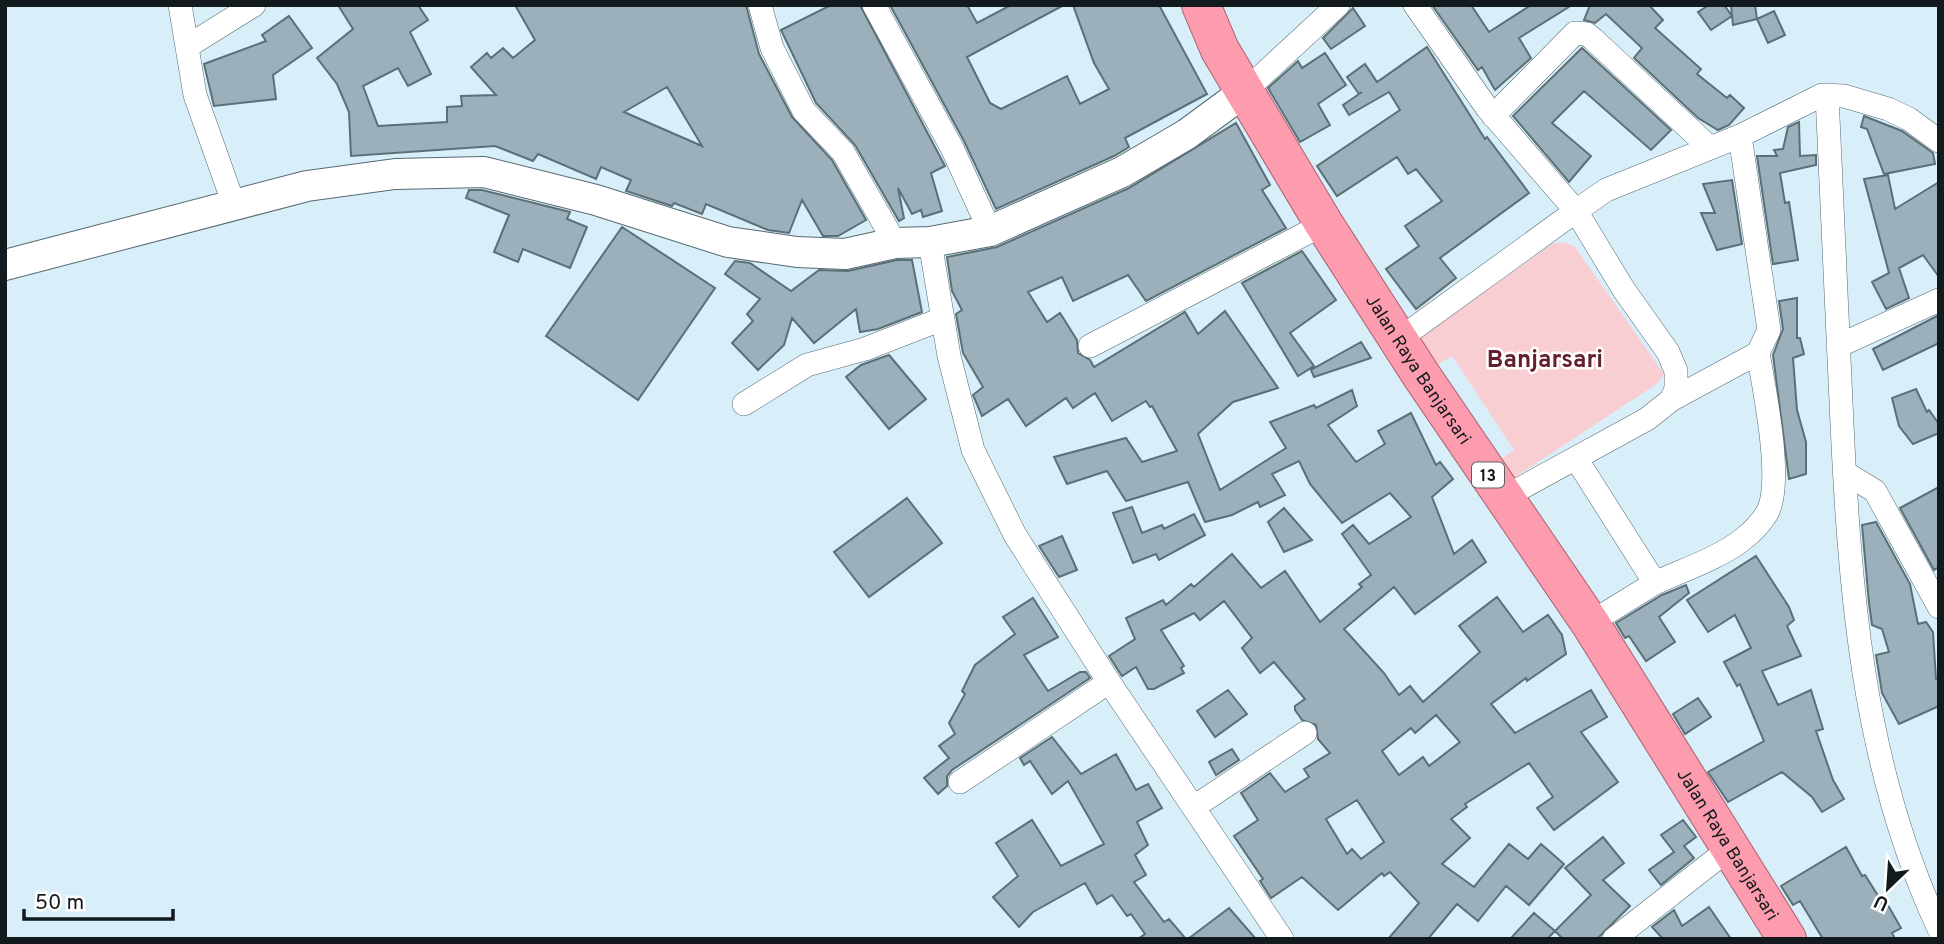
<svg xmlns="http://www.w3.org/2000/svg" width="1944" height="944" viewBox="0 0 1944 944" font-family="Overpass,sans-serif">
  <rect width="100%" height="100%" fill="#d8eff9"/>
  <path fill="#f9ced3" d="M1564,242L1575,247L1664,374L1658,383L1511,480L1498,461L1514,450L1452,356L1434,367L1416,341L1552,244Z"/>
  <path fill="#9bb0ba" stroke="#5b6f78" stroke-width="2" fill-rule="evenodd" d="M338,5H418L428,20L410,32L431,74L408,86L398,68L363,86L378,126L447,122V107L462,106L461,96L496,95L471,67L487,53L491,58L503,48L513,58L535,40L515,5H746L759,54L792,117L832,160L866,220L838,236H823L802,200L789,233L768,230L706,204L702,214L674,203L672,206L626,191L631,180L601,167L596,179L538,154L533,161L495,146L351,156L349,112L337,84L317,58L353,29ZM667,87L702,146L624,112Z
    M831,5H860L945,166L931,173L942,211L923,217L921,210L912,214L898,188L904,218L899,221L855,145L816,103L781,30Z
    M890,5H967L977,23L1011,5H1064L967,57L990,103L1001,109L1067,76L1080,104L1109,89L1094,63L1073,5H1159L1207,94L1125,138L1129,147L1114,156L996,209L964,141Z
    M1432,5H1471L1489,32L1531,5H1572L1519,38L1531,58L1495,90L1482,67L1478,70Z
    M1590,5H1649L1663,20L1655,28L1701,69L1697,74L1727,98L1730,95L1744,108L1729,125L1718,130L1698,118L1634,58L1642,48L1606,14L1595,23L1584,20Z
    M1709,5H1724L1732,16L1711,30L1698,12Z
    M1731,5H1755L1757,19L1733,25Z
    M1353,8L1365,26L1331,49L1323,38Z
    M1774,11L1785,35L1768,43L1757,19Z
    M289,16L312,48L273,75L276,99L214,106L204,64L266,41L262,35Z
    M1427,47L1485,139L1487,137L1529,193L1440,258L1456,278L1416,309L1386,269L1419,246L1405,226L1442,201L1416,169L1408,174L1397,157L1337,196L1317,166L1400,110L1389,92L1349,115L1343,105L1362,92L1359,94L1347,77L1365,64L1377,82Z
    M1582,48L1671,130L1651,150L1584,91L1552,123L1591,156L1569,182L1513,116Z
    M1325,53L1346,85L1318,104L1330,125L1300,142L1268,88L1298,61L1302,68Z
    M1864,116L1902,131L1933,153L1935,164L1884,174L1867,129L1861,127Z
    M1799,122L1800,156L1816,155V165L1780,173L1785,203L1789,202L1798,260L1773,264L1757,156H1777L1774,150L1783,149L1788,127Z
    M1236,123L1270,185L1262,190L1286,228L1146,301L1128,275L1073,301L1062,277L1028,292L1047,322L1060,313L1077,340L1078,353L1090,360L1094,367L1185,312L1198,334L1225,311L1278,388L1233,402L1198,434L1220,490L1286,448L1270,422L1314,405L1316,408L1352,390L1357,406L1328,425L1356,462L1385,444L1378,431L1411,413L1436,465L1440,462L1453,479L1432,497L1454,554L1472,540L1486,562L1415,614L1394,587L1344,629L1384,673L1399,695L1410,686L1423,702L1480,652L1459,626L1497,597L1523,632L1548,615L1562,635L1566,654L1527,681L1526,678L1491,704L1515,733L1591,690L1607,717L1581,732L1618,782L1554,830L1537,808L1553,797L1529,763L1465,804L1467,807L1451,819L1470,838L1442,864L1474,887L1509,844L1528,859L1541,844L1564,864L1529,905L1506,886L1478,921L1457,904L1428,939H1388L1419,903L1390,872L1384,876L1382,873L1338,910L1302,877L1271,898L1260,881L1263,879L1234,836L1258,820L1241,793L1270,773L1285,792L1309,777L1304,769L1330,753L1318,739L1316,725L1302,720L1295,710V706L1305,699L1274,662L1260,673L1242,648L1252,638L1224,601L1200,620L1194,613L1161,630L1184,666L1181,668L1184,673L1154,689H1148L1136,667L1122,676L1109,656L1135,639L1126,618L1163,600L1166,605L1191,584L1194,587L1232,554L1261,588L1285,571L1320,622L1362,587L1359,584L1371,575L1342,534L1353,525L1369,544L1411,517L1390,493L1342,523L1310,484L1299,461L1272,474L1285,495L1260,507L1258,502L1232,515L1205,522L1188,482L1126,501L1107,471L1067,484L1054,457L1126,438L1142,462L1177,451L1152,406L1150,407L1146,401L1112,421L1095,393L1073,408L1066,398L1026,426L1008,399L982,416L973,395L983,387L963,353L956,314L962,310L952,291L947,257L997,247L1129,188ZM1436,715L1460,742L1429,766L1423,757L1399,775L1382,751L1411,728L1415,733ZM1357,800L1384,842L1361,859L1352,849L1347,854L1326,819Z
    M1888,175L1895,209L1939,182V277L1923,255L1899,268L1909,298L1886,309L1872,282L1889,273L1864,179Z
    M1732,180L1742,244L1717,250L1701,213H1715L1703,184Z
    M469,190H482L570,212L567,219L587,227L570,268L523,249L518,262L494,252L509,215L466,198Z
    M622,227L715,288L638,400L546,336Z
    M1302,251L1336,300L1290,333L1314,366L1298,376L1242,283Z
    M897,260H912L922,312L878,329L860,332L856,309L814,343L792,318L784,345L758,370L732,343L753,321L747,314L760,299L725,274L735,261L750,263L791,291L819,270L848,271Z
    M1797,298V338H1800L1804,354L1793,358L1797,410L1806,442V474L1789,479L1773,355L1783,329L1779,301Z
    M1939,315V343L1883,370L1873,349Z
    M1361,342L1371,358L1314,377L1311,370Z
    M889,355L926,399L889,429L846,377L861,365Z
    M1916,389L1927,412L1929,410L1939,424V433L1913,444L1899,426L1892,398Z
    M1939,487V567L1934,570L1900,508Z
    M907,498L942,543L869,597L834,552Z
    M1132,507L1142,533L1162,525L1164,529L1194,514L1205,535L1159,560L1156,554L1133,563L1113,513Z
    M1284,508L1312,540L1284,552L1268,522Z
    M1876,522L1910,584L1918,624L1926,622L1933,632L1936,679L1939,678V706L1899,724L1882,693L1876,655L1889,652L1882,629L1872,625L1869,603L1862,525Z
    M1062,536L1077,570L1059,577L1039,546Z
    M1756,556L1789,607L1794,620L1787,626L1801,656L1762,671L1778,705L1811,690L1823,729L1816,731L1833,780L1844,799L1822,812L1812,797L1782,772L1728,802L1708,772L1764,741L1740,684L1737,686L1724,662L1751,648L1735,615L1708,632L1687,600Z
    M1686,585L1689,593L1659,617L1675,642L1646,661L1629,636L1625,638L1616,623L1662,595Z
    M1033,598L1058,637L1024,655L1048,691L1080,672H1086L1090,678L952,770L947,776V786L938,794L924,778L949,758L939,746L955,734L949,723L965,694L962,691L975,665L1015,634L1003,617Z
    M1228,690L1247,714L1215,737L1197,711Z
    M1698,698L1711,717L1685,734L1673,714Z
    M1052,737L1081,774L1116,754L1136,790L1148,784L1162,808L1137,822L1148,845L1135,855L1146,875L1134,882L1164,922L1169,919L1186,939H1138L1145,934L1131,914L1127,916L1112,895L1097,904L1085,883L1033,912L1019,927L993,897L1018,876L996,843L1032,820L1061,866L1104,844L1068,781L1052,794L1030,761L1024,765L1020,758Z
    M1232,749L1239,760L1216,775L1209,762Z
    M1683,820L1696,837L1684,846L1694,858L1661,885L1649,870L1674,852L1661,835Z
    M1603,837L1624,863L1603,880L1630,906L1597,939H1563L1555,931L1591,895L1565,868Z
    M1846,847L1862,876L1865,875L1882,902L1885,900L1901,928L1892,933L1895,939H1823L1800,901L1793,905L1781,886Z
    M1709,907L1731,939H1663L1652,927L1674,910L1682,926Z
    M1229,908L1256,939H1188Z
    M1534,913L1555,931L1547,939H1510Z"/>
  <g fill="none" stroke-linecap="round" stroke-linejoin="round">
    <g stroke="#576a73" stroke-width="24">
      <path id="minor" d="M180,5L195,95L234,205
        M760,5L772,48L804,111L843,152L895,243
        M874,5L952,148L990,231
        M188,46L254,5
        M1244,92L1338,5
        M1827,95C1832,197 1836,300 1841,402C1849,583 1861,763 1939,929
        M1493,116L1575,33L1587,34L1593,39L1709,147
        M930,242L949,356L973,450L1015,535L1109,682L1282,939
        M1398,340L1576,211L1487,108L1415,5
        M1090,346L1324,224
        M1838,346L1939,300
        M1671,400L1758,353L1769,330L1740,136
        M744,404L807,365L865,349L942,319
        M1577,460L1655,583L1590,623
        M1844,472L1875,491L1939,607
        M1503,498L1647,419L1671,400L1676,389V371L1668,352L1624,290L1576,211L1606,190L1740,136L1822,95L1844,96L1888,109L1909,119L1939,141
        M1655,583C1683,570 1717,559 1742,540C1751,533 1761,523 1767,513C1784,483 1764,388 1758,353
        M960,782L1109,682
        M1194,807L1305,733
        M1614,939L1729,849"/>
    </g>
    <g stroke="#576a73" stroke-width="32">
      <path id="tertiary" d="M5,265L307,186L395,174L484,172L596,200L728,242L797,252L845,254L895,243L930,242L990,231L1122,172L1187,134L1244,92"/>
    </g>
    <g stroke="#a95f6f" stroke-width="40">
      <g id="trunk">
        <path id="s1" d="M1201,5L1220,50L1324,224L1421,375L1590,623L1787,939"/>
      </g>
    </g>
    <use href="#minor" stroke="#fff" stroke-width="23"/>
    <use href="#tertiary" stroke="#fff" stroke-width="30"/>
    <use href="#trunk" stroke="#fc9cae" stroke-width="38"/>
  </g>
  <g text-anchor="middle" stroke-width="5" stroke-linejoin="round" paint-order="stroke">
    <rect fill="#fff" stroke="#595f62" stroke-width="2" x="1472" y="462.5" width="32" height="25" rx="5"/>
    <g font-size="16" font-weight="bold" fill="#121a1e">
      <text x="1488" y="481">13</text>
    </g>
    <g font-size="18" fill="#121a1e" stroke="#fff">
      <text dy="6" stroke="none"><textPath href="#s1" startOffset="425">Jalan Raya Banjarsari</textPath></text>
      <text dy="6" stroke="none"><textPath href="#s1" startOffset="992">Jalan Raya Banjarsari</textPath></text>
    </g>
    <g font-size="24" font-weight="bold" fill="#652030" stroke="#fff">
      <text x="1545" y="367">Banjarsari</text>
    </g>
  </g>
  <rect width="1944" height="944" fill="none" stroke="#121a1e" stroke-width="14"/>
  <g transform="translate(1888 888) rotate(205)" stroke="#ffffff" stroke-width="5" paint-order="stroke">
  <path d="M0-5L12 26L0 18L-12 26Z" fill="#121a1e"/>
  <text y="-10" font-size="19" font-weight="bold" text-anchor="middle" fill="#121a1e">U</text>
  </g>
  <path d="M24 909v10h149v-10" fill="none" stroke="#121a1e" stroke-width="3.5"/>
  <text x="35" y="909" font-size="21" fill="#121a1e" stroke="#ffffff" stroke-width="5" paint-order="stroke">50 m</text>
</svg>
